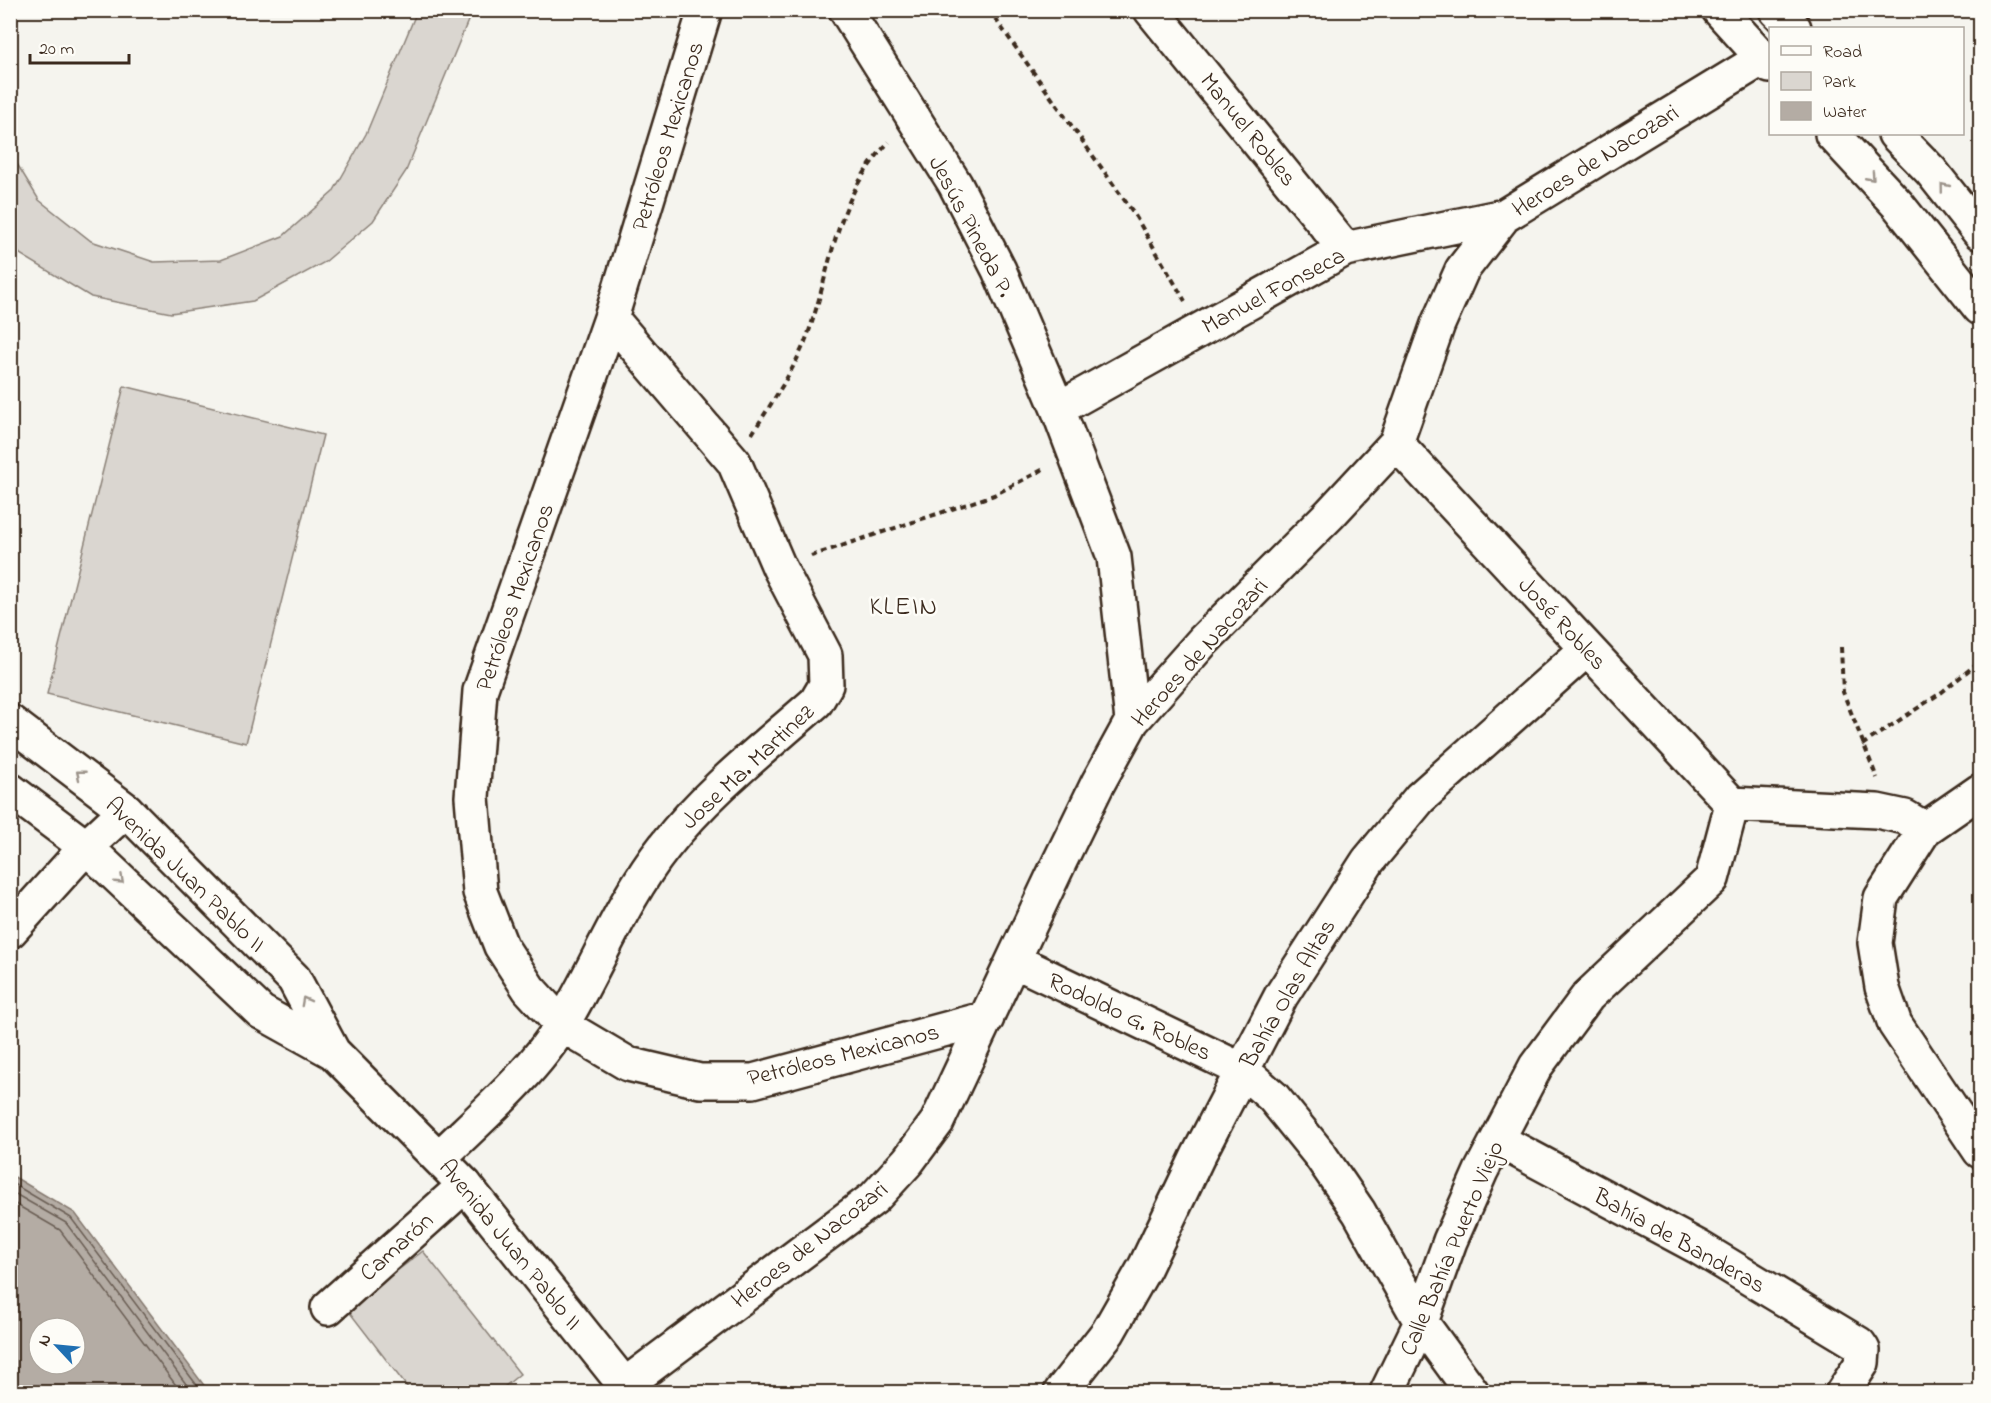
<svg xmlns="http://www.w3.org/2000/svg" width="1991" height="1403" viewBox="0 0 1991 1403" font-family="'Indie Flower',sans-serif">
  <rect width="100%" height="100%" fill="#f5f4ee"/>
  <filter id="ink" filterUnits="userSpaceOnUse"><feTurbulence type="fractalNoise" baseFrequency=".0167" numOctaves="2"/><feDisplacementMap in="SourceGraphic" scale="12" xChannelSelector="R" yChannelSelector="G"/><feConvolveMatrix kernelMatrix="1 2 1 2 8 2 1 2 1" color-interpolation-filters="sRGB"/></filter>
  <g filter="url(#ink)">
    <path fill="#dad6d0" stroke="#8a8077" stroke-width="1.5" d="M417,11H472L406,171L373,221L325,262L253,301L171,313L91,297L20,254L11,242V154L39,200L91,241L154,262L221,260L283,236L333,192L366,134Z
      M124,386L323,435L246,743L47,694Z
      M423,1251L520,1374L498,1392H411L347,1309Z"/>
    <path fill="#b4aca4" stroke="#84786e" stroke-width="1.5" fill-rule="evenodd" d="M11,1175L75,1213L209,1392H11ZM39,1328H75V1364H39Z"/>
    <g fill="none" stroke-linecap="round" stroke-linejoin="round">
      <path stroke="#6b5e54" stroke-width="1.5" d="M10,1182L71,1218L202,1392
        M10,1191L66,1223L192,1392
        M10,1201L60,1230L181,1392"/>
      <g stroke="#3b2a1e" stroke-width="38">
        <path id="street" d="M705,10L611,318L480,691L472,797L480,892L501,946L529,989L562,1025L628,1064L700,1081H753L987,1018
          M846,10L955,184L999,270L1058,409L1114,557L1132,721
          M1151,10L1345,249
          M1058,409L1345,249L1504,216
          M1396,443L1732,804
          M1980,791L1925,829L1881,898L1875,943L1882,987L1895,1024L1980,1151
          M10,931L86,847L126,810
          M1015,961L1242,1070L1273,1097L1320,1155L1359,1212L1421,1322L1472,1392
          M1498,1140L1698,1247L1859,1344L1863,1350L1862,1363L1843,1392
          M440,1157C481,1117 534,1072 563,1023C598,965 622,900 665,846C708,791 764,748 816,702L826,685L825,655L779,567L734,462L611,318
          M328,1308L465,1185
          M625,1385L874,1198L908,1161L937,1122L1060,861L1098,783L1132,721L1203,641L1330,514L1396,443L1438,324L1462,270L1504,216L1763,58
          M1061,1392L1108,1332L1145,1267L1198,1156L1281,996L1368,861L1420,798L1587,649
          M1387,1392L1421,1322L1450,1241L1481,1171L1536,1066L1588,996L1712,879L1732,804L1877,811L1905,817L1925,829"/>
      </g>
      <g stroke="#3b2a1e" stroke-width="38">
        <path id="secondary" d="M10,722L126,810L294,979L333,1052
          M10,790L86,847L261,1012L333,1052L465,1185L630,1392"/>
      </g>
      <g stroke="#3b2a1e" stroke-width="38">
        <path id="primary" d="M1719,10L1770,66
          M1776,10L1794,28
          M1832,134L1898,205L1980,308
          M1895,134L1931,171L1980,233"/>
      </g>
      <path stroke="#3b2a1e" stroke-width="4" stroke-dasharray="6 4.5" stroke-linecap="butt" d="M989,10L1133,212L1185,301
        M752,434C772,402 795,369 808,334C833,264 834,199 889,142
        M811,556L994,495L1046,468
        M1841,647L1843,692L1877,778
        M1862,745L1942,692L1980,661"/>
      <use href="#street" stroke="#fdfcf7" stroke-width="33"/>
      <use href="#secondary" stroke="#fdfcf7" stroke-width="33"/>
      <use href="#primary" stroke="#fdfcf7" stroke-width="33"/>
    </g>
    <defs><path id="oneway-chevron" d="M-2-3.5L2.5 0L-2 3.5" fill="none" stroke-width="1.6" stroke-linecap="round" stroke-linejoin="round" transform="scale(1.5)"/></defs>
    <g stroke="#9c938a">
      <use href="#oneway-chevron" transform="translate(1871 177) rotate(48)"/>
      <use href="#oneway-chevron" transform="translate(1944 187) rotate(-129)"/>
      <use href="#oneway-chevron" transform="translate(80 774) rotate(-141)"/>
      <use href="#oneway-chevron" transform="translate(120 880) rotate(43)"/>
      <use href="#oneway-chevron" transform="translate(305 1001) rotate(-118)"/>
    </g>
  </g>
  <g text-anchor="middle" stroke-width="5" stroke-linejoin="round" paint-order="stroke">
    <g font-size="24" fill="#3b2a1e" stroke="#fdfcf7">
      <text transform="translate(1249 129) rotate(51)" y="8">Manuel Robles</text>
      <text transform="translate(667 136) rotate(-73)" y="8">Petróleos Mexicanos</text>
      <text transform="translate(1595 160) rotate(-32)" y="8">Heroes de Nacozari</text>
      <text transform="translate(972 226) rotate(62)" y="8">Jesús Pineda P.</text>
      <text transform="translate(1273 290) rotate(-28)" y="8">Manuel Fonseca</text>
      <text transform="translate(514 597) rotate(-71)" y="8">Petróleos Mexicanos</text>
      <text transform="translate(1563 623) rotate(47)" y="8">José Robles</text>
      <text transform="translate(1199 652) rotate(-48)" y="8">Heroes de Nacozari</text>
      <text transform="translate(747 766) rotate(-43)" y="8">Jose Ma. Martinez</text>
      <text transform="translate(186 874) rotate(44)" y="8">Avenida Juan Pablo II</text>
      <text transform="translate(1287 993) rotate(-60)" y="8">Bahía Olas Altas</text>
      <text transform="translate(1130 1016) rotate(25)" y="8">Rodoldo G. Robles</text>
      <text transform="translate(843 1054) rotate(-14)" y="8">Petróleos Mexicanos</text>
      <text transform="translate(1680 1240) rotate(29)" y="8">Bahía de Banderas</text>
      <text transform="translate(511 1244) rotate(51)" y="8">Avenida Juan Pablo II</text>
      <text transform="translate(809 1244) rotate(-38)" y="8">Heroes de Nacozari</text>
      <text transform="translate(396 1246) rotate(-42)" y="8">Camarón</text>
      <text transform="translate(1451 1248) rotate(-67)" y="8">Calle Bahía Puerto Viejo</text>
    </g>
    <g font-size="26" letter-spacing="1.5" fill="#3b2a1e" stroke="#fdfcf7">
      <text x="904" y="614">KLEIN</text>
    </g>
  </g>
  <rect width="1991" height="1403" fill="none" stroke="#fdfcf7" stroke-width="36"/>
  <rect x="18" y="18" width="1955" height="1367" fill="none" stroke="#3b2a1e" stroke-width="2" filter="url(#ink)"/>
  <rect x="1769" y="27" width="195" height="108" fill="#fdfcf7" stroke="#afa8a0" stroke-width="1.5"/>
  <rect x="1781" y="46" width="30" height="9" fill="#fdfcf7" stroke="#afa8a0" stroke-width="1.5"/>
  <text x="1823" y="57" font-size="18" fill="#3b2a1e">Road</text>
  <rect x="1781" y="72" width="30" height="18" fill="#dad6d0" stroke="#afa8a0" stroke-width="1.5"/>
  <text x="1823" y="87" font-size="18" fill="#3b2a1e">Park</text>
  <rect x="1781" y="102" width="30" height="18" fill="#b4aca4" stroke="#afa8a0" stroke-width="1.5"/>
  <text x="1823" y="117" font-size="18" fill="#3b2a1e">Water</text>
  <g transform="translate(57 1346) rotate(296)"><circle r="28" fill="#fdfcf7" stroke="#afa8a0" stroke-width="1.5"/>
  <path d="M0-4.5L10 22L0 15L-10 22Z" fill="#1f6fb2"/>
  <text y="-9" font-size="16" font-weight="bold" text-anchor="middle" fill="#3b2a1e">N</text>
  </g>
  <path d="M30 54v9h99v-9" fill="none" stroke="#3b2a1e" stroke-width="3"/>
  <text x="39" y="54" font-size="18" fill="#3b2a1e" stroke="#fdfcf7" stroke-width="4.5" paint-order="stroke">20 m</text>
</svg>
